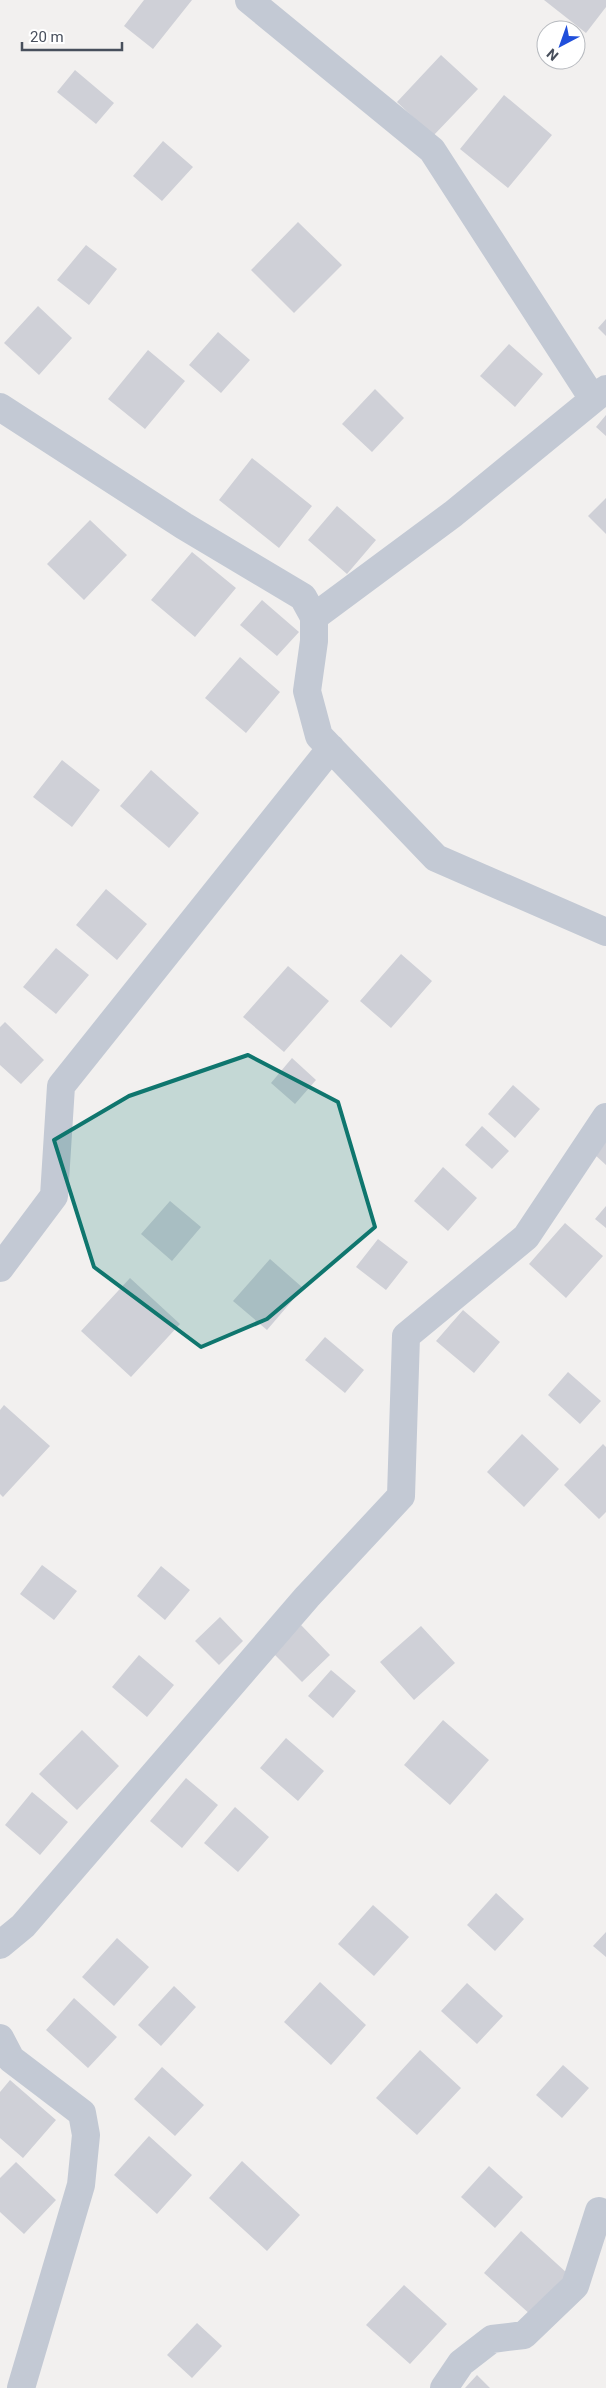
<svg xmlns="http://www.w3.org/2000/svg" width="606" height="2388" viewBox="0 0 606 2388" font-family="Roboto,sans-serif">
  <rect width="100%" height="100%" fill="#f2f0ef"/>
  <path fill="#cfd0d7" d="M144,0H192L153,49L124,26Z
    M544,0H606V7L586,33Z
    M441,55L478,89L433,136L397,102Z
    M75,70L114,103L96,124L57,92Z
    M504,95L552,135L508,188L460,149Z
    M163,141L193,167L162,201L133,176Z
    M298,222L342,265L294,313L251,270Z
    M86,245L117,269L89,305L57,280Z
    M38,306L72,338L39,375L4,343Z
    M606,319V336L598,328Z
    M218,332L250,360L221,393L189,365Z
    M509,344L543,374L515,407L480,376Z
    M148,350L185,381L145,429L108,399Z
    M375,389L404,418L372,452L342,424Z
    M606,415V436L596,427Z
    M252,458L312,506L279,548L219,500Z
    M606,498V534L588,516Z
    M337,506L376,540L347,574L308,540Z
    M90,520L127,555L84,600L47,564Z
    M192,552L236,588L195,637L151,600Z
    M262,600L299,632L277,656L240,625Z
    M240,657L280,692L246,733L205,698Z
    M62,760L100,790L72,827L33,797Z
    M151,770L199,813L169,848L120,806Z
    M106,889L147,924L117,960L76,925Z
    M56,948L89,975L56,1014L23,987Z
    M401,954L432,981L391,1028L360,1001Z
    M288,966L329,1001L284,1052L243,1017Z
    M5,1022L44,1060L21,1084L0,1065V1027Z
    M292,1058L316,1080L295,1104L271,1083Z
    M513,1085L540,1109L515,1138L488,1114Z
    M482,1126L509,1151L492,1169L465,1145Z
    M606,1141V1165L594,1154Z
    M443,1167L477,1198L448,1231L414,1201Z
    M170,1201L201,1227L172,1261L141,1234Z
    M606,1206V1228L595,1219Z
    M565,1223L603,1256L566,1298L529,1264Z
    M378,1239L408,1262L386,1290L356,1267Z
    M270,1259L303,1288L267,1330L233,1301Z
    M130,1278L180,1324L131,1377L81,1331Z
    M463,1310L500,1342L474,1373L436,1341Z
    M325,1337L364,1370L345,1393L305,1360Z
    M568,1372L601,1401L580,1424L548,1395Z
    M4,1405L50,1446L3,1497L0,1494V1410Z
    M522,1434L559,1469L524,1507L487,1472Z
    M603,1444L606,1447V1512L599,1519L564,1485Z
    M42,1565L77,1591L54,1620L20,1594Z
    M161,1566L190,1590L165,1620L137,1596Z
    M220,1617L243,1641L219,1665L195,1641Z
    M301,1625L330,1655L302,1682L273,1653Z
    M421,1626L455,1663L414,1700L380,1662Z
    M139,1655L174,1685L147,1717L112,1687Z
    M331,1670L356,1691L333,1718L308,1696Z
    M443,1720L489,1760L450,1805L404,1765Z
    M82,1730L119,1766L77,1810L39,1774Z
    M286,1738L324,1771L298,1801L260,1768Z
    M186,1778L218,1805L182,1848L150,1821Z
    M32,1792L68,1822L40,1855L5,1825Z
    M235,1807L269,1837L238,1872L204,1843Z
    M496,1893L524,1919L495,1951L467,1925Z
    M373,1905L409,1937L374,1976L338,1944Z
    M606,1932V1957L593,1946Z
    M117,1938L149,1967L114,2006L82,1977Z
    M320,1982L366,2025L331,2065L284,2022Z
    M467,1983L503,2016L477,2044L441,2011Z
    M174,1986L196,2007L161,2046L138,2025Z
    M74,1998L117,2037L88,2068L46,2030Z
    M420,2050L461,2088L417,2135L376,2098Z
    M563,2065L589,2088L562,2118L536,2095Z
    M162,2067L204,2105L175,2136L134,2099Z
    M10,2080L56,2120L23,2158L0,2138V2092Z
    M149,2136L192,2175L157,2214L114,2175Z
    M242,2161L300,2215L267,2251L209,2198Z
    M16,2162L56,2200L24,2234L0,2212V2178Z
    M489,2166L523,2197L495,2228L461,2197Z
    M521,2231L568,2274L531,2315L484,2273Z
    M404,2285L447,2324L410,2364L366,2325Z
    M197,2323L222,2346L192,2378L167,2355Z
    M477,2375L490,2388H465Z"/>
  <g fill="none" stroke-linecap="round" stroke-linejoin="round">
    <path stroke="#c3c9d4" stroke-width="28" d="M249,0L432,150L593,399
      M0,407L184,526L303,597L314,617V641L307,691L319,736L436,858L606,932
      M314,617L453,514L606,389
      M0,1268L54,1196L61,1086L331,748
      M0,1945L23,1926L307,1597L401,1496L406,1336L526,1237L606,1117
      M0,2038L11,2059L82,2113L86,2135L81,2185L21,2388
      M444,2388L461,2363L492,2339L524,2335L575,2286L599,2211L606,2214"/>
  </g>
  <path fill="#0f766e" fill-opacity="0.2" stroke="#0f766e" stroke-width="4" stroke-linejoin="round" d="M248,1055L338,1102L375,1227L267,1319L201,1347L94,1267L54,1140L129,1096Z"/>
  <g transform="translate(561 45) rotate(221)"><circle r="24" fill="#ffffff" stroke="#b6b9be"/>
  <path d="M0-4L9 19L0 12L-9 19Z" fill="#204fdb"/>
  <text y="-8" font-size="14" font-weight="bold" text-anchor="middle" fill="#484f5c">N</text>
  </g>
  <path d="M22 42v8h100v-8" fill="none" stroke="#484f5c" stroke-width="2.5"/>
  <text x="30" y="42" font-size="15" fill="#484f5c" stroke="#ffffff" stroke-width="4" paint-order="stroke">20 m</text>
</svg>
